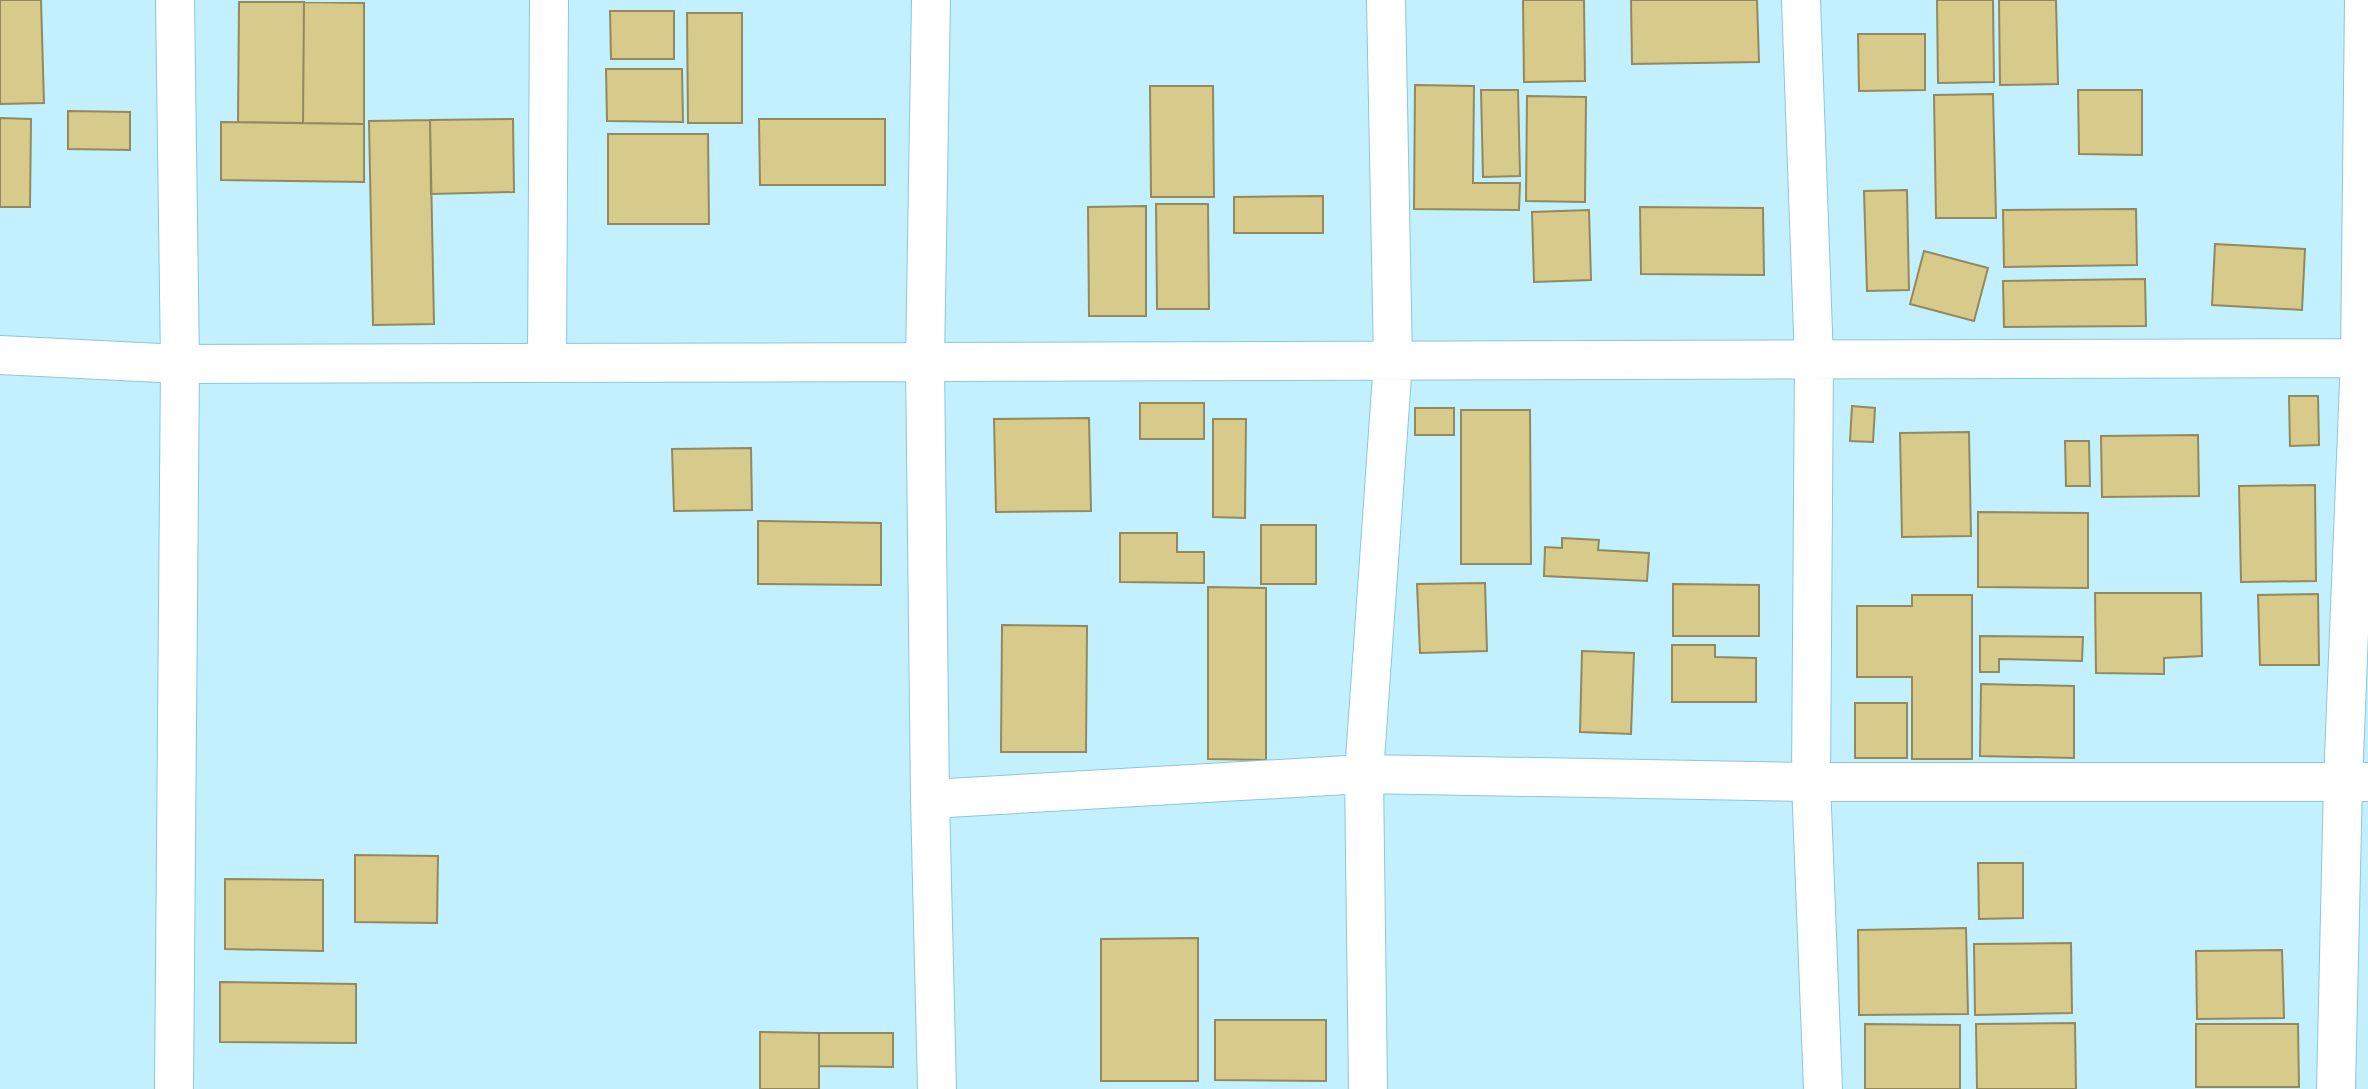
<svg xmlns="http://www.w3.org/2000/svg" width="2368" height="1089" viewBox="0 0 2368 1089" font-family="'PT Sans',sans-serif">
  <rect width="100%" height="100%" fill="#c2f0fe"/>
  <path fill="#d7ca8a" stroke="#92895c" stroke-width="2" d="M0,0H41L44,103L0,104Z
    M1523,0H1584L1585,81L1524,82Z
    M1631,0H1757L1759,62L1632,64Z
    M1937,0H1993L1994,82L1938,83Z
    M1999,0H2056L2058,84L2000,85Z
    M239,2H304L303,123L238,122Z
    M304,2L364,3V124L303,123Z
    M610,11H674V59H611Z
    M687,13H742V123H688Z
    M1858,34H1925V90L1859,91Z
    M606,69H682L683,122L607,121Z
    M1415,85L1474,86L1473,183H1520L1519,210L1414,209Z
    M1150,86H1213L1214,197H1151Z
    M1481,90H1518L1520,176L1483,177Z
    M2078,90H2142V155L2079,154Z
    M1993,94L1996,218H1936L1934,95Z
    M1527,96L1586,97L1585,202L1526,201Z
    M68,111L130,112V150L68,149Z
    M0,118L31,119L30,207H0Z
    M513,119L514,192L431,194L430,120Z
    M759,119H885V185H760Z
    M430,120L434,324L373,325L369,121Z
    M221,122L364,124V182L221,180Z
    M608,134H708L709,224H608Z
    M1907,190L1909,290L1867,291L1864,191Z
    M1323,196V233H1234V197Z
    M1156,204H1208L1209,309H1157Z
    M1146,206V316H1089L1088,207Z
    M1640,207L1763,208L1764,275L1641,274Z
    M2136,209L2137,265L2004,267L2003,210Z
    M1589,210L1591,280L1534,282L1532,212Z
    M2215,244L2305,249L2302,310L2212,305Z
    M1924,251L1988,268L1974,321L1910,304Z
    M2145,279L2146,326L2004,327L2003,281Z
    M2289,396H2318L2319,445L2290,446Z
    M1140,403H1204V439H1140Z
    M1852,406L1875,408L1873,442L1850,441Z
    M1415,408H1454V435H1415Z
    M1461,410H1530L1531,564H1461Z
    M1089,418L1091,511L996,512L994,419Z
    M1213,419H1246L1245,518L1213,517Z
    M1969,432L1971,536L1902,537L1900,433Z
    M2198,435L2199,496L2102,497L2101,436Z
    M2065,441H2089L2090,486H2066Z
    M751,448L752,510L674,511L672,449Z
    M2315,485L2316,581L2241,582L2239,486Z
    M1978,512L2088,513V588L1978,587Z
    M758,521L881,523V585L758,584Z
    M1261,525H1316V584H1261Z
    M1120,533H1177V552H1204V583L1120,582Z
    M1562,538L1599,540L1598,550L1649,553L1647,581L1544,576L1545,547L1562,548Z
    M1485,583L1487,651L1420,653L1417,584Z
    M1673,584L1759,585V636H1673Z
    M1208,587L1266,588V760L1208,759Z
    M2095,593H2201L2202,656L2164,658V674L2096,673Z
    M2318,594L2319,665H2260L2258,595Z
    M1912,595H1972V759H1912V677H1857V606H1912Z
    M1002,625L1087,626L1086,752H1001Z
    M1980,636L2083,637L2082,661L1999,659V672H1980Z
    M1672,645H1715V657L1756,658V702H1672Z
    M1582,651L1634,653L1631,734L1580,732Z
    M1981,684L2074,686V758L1980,756Z
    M1855,703H1907V758H1855Z
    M355,855L438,856L437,923L355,922Z
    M1978,863H2023V918L1979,919Z
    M225,879L323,880V951L225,949Z
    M1966,928L1968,1014L1859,1015L1858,930Z
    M1198,938V1081H1101V939Z
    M2071,943L2072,1013L1975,1015L1974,944Z
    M2282,950L2284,1018L2197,1019L2196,951Z
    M220,982L356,984V1043L220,1042Z
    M1215,1020H1326V1081L1215,1080Z
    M2075,1023L2076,1089H1977L1976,1024Z
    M1865,1024L1960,1025V1089H1865Z
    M2196,1024H2298L2299,1087H2196Z
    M760,1032L819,1033V1089H760Z
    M819,1033H893V1067L819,1066Z"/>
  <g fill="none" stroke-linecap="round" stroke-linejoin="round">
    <g stroke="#8dc7d8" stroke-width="40">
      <path id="street" d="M931,0L925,362L930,799L937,1089
        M1801,0L1814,360L1811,782L1823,1089
        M0,355L180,364L2368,358
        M547,363L549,0
        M930,799L1364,774L1811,782H2368
        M174,1089L180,364L175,0
        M1368,1089L1364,774L1393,361L1386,0
        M2336,1089L2343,782L2360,358L2364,0"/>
    </g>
    <use href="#street" stroke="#fff" stroke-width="38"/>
  </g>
</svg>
